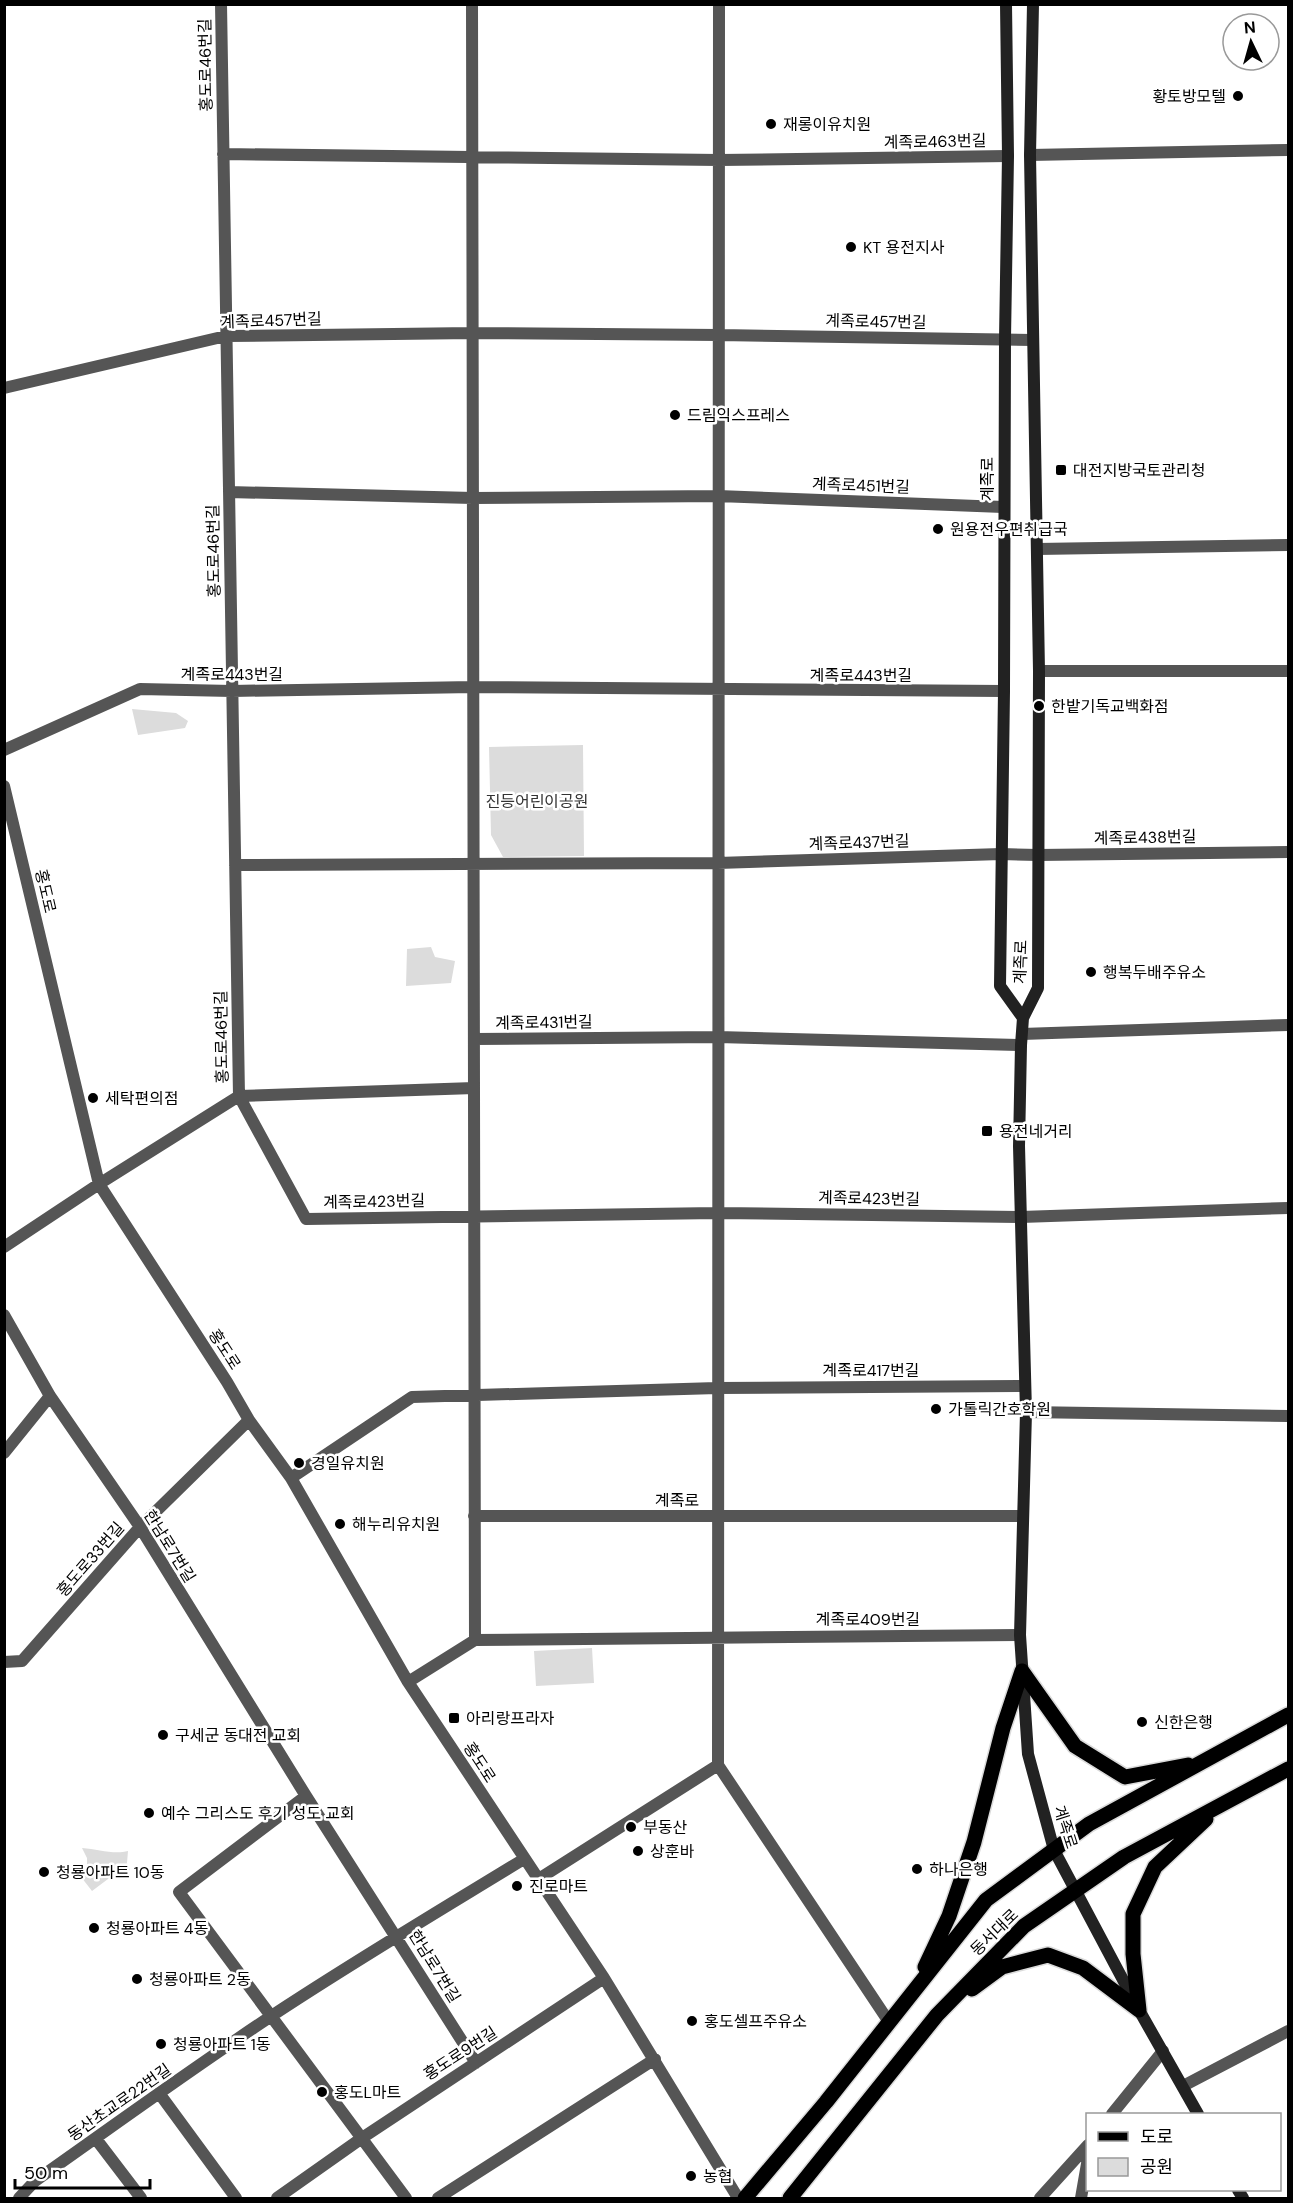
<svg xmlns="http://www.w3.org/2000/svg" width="1293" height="2203" viewBox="0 0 1293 2203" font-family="'DM Sans','Noto Sans KR',sans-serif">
  <rect width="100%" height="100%" fill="#fff"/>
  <path fill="#dcdcdc" d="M132,709L176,713L188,721L185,728L138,735Z
    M583,745L584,856L503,857L491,835L489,747Z
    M431,947L435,957L455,961L451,983L406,986L407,949Z
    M592,1648L594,1683L536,1686L534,1651Z
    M82,1848C98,1849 114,1855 128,1851L127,1863L130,1870L108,1879L92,1891L78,1873L87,1866V1858Z"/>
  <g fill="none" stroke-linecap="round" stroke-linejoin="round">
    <g stroke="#dbdbdb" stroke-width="18">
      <path id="primary" d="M1022,1671L1075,1746L1125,1777L1188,1765
        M925,1967L949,1916L974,1842L1003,1728L1022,1671
        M972,1989L1002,1967L1048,1955L1083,1968L1139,2010
        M1139,2010L1133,1954V1914L1155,1867L1206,1819
        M745,2198L826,2102L986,1900L1089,1824L1288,1715
        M790,2198L937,2015L1024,1926L1124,1857L1288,1769"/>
    </g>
    <path stroke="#555" stroke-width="12" d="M221,4L239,1096L306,1219L717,1213L1021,1217L1288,1208
      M472,4L475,1640
      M719,4L718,1765L889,2022
      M223,154L719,160L1008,156
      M1030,155L1288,150
      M4,388L226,336L473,333L719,335L1033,340
      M229,492L473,498L718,496L1003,507
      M1037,549L1288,545
      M1039,671H1288
      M4,750L140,689L232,691L473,687L1004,691
      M4,786L99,1184L227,1382L249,1420L291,1478L408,1682L604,1978L738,2198
      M235,865L718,863L1001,854L1038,855L1288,852
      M1022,1034L1288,1025
      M474,1039L718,1037L1021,1045
      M4,1247L99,1184L239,1096L474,1088
      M4,1315L50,1396L140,1527L306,1796L476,2063
      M1026,1412L1288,1416
      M4,1453L50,1396
      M291,1478L412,1397L717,1388L1024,1386
      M474,1516H1023
      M4,1662L22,1661L140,1527L249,1420
      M408,1682L475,1640L1020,1635
      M306,1796L179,1892L406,2198
      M537,1880L718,1765
      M1183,2086L1288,2031
      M159,2093L236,2198
      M1112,2114L1163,2051
      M96,2139L141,2198
      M19,2198L35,2181C113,2126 190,2070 270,2017C353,1962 439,1911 524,1859
      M277,2198L362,2138L604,1978
      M438,2198L655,2059
      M1040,2198L1088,2145
      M1081,2198L1088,2158"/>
    <path stroke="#222" stroke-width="12" d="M1006,4L1008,156L1005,339L1004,691L1000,986L1023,1018
      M1033,4L1030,155L1039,671L1038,988L1023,1018L1021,1045L1019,1146L1026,1412L1020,1635L1028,1754L1054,1850L1139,2010L1198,2114
      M1238,2190L1243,2198"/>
    <use href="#primary" stroke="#000" stroke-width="15"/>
  </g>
  <g fill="#000" stroke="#fff" stroke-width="2">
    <circle cx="1238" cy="96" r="6"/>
    <circle cx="771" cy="124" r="6"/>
    <circle cx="851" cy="247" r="6"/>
    <circle cx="675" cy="415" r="6"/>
    <rect x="1055" y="464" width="12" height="12" rx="3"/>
    <circle cx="938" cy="529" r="6"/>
    <circle cx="1039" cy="706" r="6"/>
    <circle cx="1091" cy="972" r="6"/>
    <circle cx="93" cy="1098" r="6"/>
    <rect x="981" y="1125" width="12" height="12" rx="3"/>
    <circle cx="936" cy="1409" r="6"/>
    <circle cx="299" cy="1463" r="6"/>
    <circle cx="340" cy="1524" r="6"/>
    <rect x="448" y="1712" width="12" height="12" rx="3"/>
    <circle cx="1142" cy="1722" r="6"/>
    <circle cx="163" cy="1735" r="6"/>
    <circle cx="149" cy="1813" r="6"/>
    <circle cx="631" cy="1827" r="6"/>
    <circle cx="638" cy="1851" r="6"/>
    <circle cx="917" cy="1869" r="6"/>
    <circle cx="44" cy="1872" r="6"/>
    <circle cx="517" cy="1886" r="6"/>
    <circle cx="94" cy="1928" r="6"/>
    <circle cx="137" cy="1979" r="6"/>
    <circle cx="692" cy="2021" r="6"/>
    <circle cx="161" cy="2044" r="6"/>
    <circle cx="322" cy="2092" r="6"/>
    <circle cx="691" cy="2176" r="6"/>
  </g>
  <g text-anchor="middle" stroke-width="5" stroke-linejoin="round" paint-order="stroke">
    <g font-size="16" fill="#000" stroke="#fff">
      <text transform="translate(205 65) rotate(-91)" y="6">홍도로46번길</text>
      <text transform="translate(935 141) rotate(-1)" y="6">계족로463번길</text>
      <text transform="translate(271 320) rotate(-2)" y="6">계족로457번길</text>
      <text transform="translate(876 321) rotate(1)" y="6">계족로457번길</text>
      <text transform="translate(987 479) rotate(-90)" y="6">계족로</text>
      <text transform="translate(861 485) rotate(2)" y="6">계족로451번길</text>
      <text transform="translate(213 551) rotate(-91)" y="6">홍도로46번길</text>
      <text x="232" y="680">계족로443번길</text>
      <text x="861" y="681">계족로443번길</text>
      <text transform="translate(1145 837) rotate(-1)" y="6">계족로438번길</text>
      <text transform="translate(859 842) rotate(-2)" y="6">계족로437번길</text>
      <text transform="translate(46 891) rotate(77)" y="6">홍도로</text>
      <text transform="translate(1020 962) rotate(-88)" y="6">계족로</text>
      <text transform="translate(544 1022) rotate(-1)" y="6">계족로431번길</text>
      <text transform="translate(221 1037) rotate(-91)" y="6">홍도로46번길</text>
      <text transform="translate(869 1198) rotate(1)" y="6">계족로423번길</text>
      <text transform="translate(374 1201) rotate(-1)" y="6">계족로423번길</text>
      <text transform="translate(225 1349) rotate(57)" y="6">홍도로</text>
      <text x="871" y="1376">계족로417번길</text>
      <text x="677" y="1506">계족로</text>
      <text transform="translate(170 1546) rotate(58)" y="6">한남로7번길</text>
      <text transform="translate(90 1559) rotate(-49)" y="6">홍도로33번길</text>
      <text x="868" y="1625">계족로409번길</text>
      <text transform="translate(480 1762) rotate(57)" y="6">홍도로</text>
      <text transform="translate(1066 1827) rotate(72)" y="6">계족로</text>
      <text transform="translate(994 1932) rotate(-44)" y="6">동서대로</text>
      <text transform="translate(435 1966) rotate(58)" y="6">한남로7번길</text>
      <text transform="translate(460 2053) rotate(-33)" y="6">홍도로9번길</text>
      <text transform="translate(119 2102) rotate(-35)" y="6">동산초교로22번길</text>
    </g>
    <g font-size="16" fill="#000" stroke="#fff" text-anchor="start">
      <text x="1226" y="102" text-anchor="end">황토방모텔</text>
      <text x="783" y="130">재롱이유치원</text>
      <text x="863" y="253">KT 용전지사</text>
      <text x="687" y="421">드림익스프레스</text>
      <text x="1073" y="476">대전지방국토관리청</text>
      <text x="950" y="535">원용전우편취급국</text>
      <text x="1051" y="712">한밭기독교백화점</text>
      <text x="1103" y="978">행복두배주유소</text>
      <text x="105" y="1104">세탁편의점</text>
      <text x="999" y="1137">용전네거리</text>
      <text x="948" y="1415">가톨릭간호학원</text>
      <text x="311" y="1469">경일유치원</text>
      <text x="352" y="1530">해누리유치원</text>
      <text x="466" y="1724">아리랑프라자</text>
      <text x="1154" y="1728">신한은행</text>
      <text x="175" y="1741">구세군 동대전 교회</text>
      <text x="161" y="1819">예수 그리스도 후기 성도 교회</text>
      <text x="643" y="1833">부동산</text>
      <text x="650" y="1857">상훈바</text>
      <text x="929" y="1875">하나은행</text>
      <text x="56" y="1878">청룡아파트 10동</text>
      <text x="529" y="1892">진로마트</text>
      <text x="106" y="1934">청룡아파트 4동</text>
      <text x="149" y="1985">청룡아파트 2동</text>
      <text x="704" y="2027">홍도셀프주유소</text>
      <text x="173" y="2050">청룡아파트 1동</text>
      <text x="334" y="2098">홍도L마트</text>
      <text x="703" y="2182">농협</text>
    </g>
    <g font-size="16" fill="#333" stroke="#fff">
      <text x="537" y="807">진등어린이공원</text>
    </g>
  </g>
  <rect width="1293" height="2203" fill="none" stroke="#000000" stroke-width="12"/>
  <rect x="1086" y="2113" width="195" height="78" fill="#ffffff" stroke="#999999" stroke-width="1.5"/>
  <rect x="1098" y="2132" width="30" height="9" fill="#000000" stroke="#999999" stroke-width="1.5"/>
  <text x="1140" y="2143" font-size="18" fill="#000000">도로</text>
  <rect x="1098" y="2158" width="30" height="18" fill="#dcdcdc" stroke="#999999" stroke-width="1.5"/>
  <text x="1140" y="2173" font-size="18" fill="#000000">공원</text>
  <g transform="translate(1251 42) rotate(355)"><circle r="28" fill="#ffffff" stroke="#999999" stroke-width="1.5"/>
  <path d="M0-4.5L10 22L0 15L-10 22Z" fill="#000000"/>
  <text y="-9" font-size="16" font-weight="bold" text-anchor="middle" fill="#000000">N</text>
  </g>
  <path d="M15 2179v9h135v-9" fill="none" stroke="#000000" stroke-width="3"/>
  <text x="24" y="2179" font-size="18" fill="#000000" stroke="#ffffff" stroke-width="4.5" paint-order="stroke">50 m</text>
</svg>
